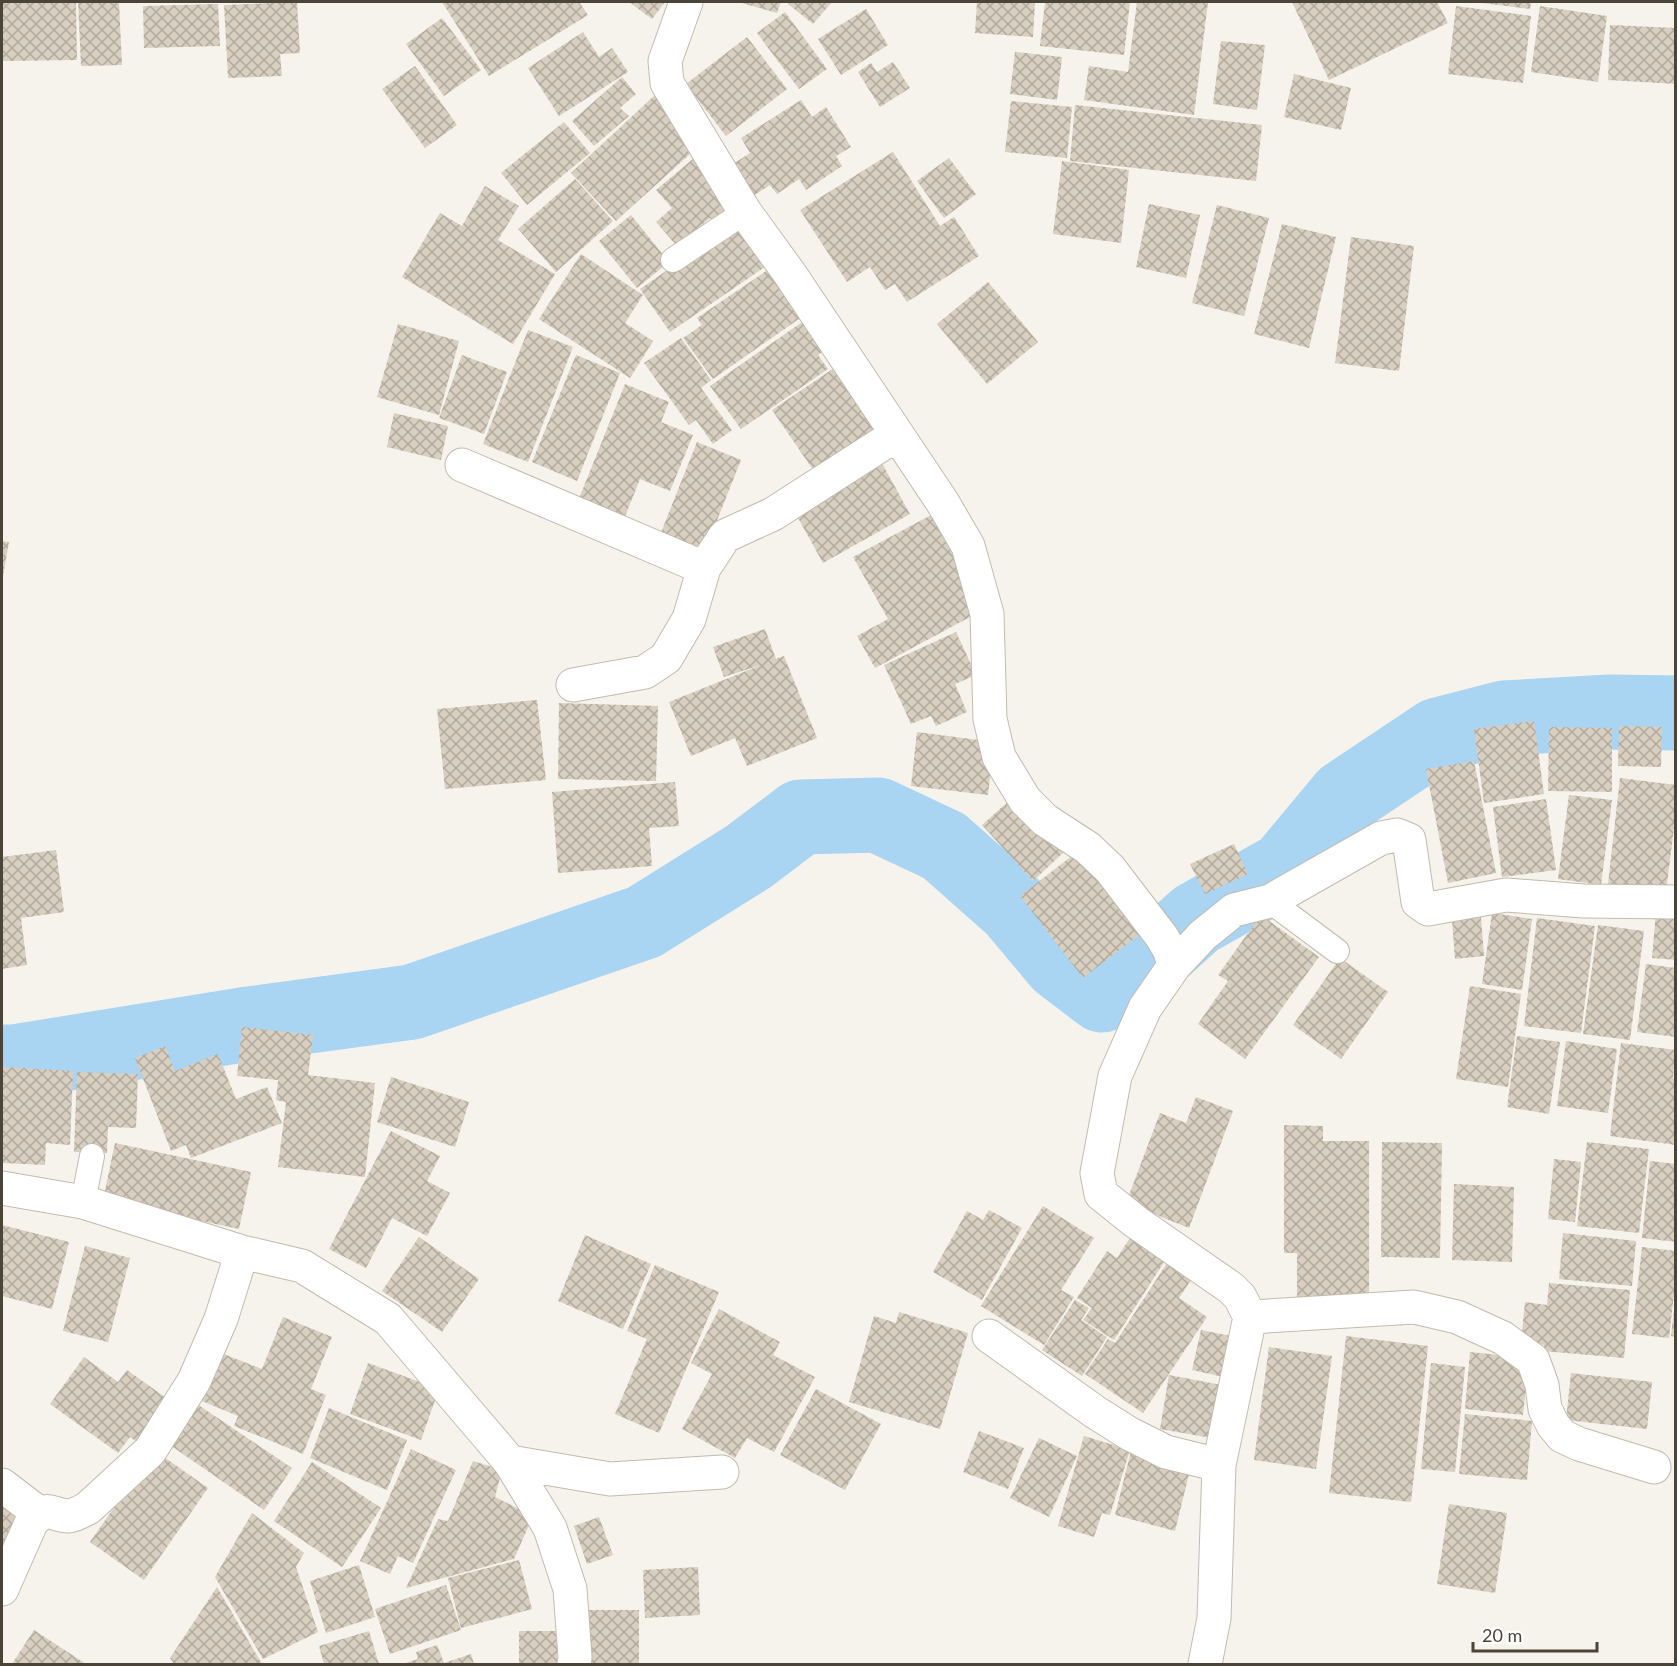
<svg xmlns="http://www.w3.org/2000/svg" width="1677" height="1666" viewBox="0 0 1677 1666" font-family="Lato,sans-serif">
  <defs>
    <pattern id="building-cross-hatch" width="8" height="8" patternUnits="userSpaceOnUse" patternTransform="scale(1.5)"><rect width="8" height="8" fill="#d8cfc1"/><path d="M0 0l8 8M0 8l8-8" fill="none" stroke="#b1aa9e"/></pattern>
  </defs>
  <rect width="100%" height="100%" fill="#f6f3ec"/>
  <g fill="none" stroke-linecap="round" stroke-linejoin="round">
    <path stroke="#a9d4f2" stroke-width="75" d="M2,1062H14L242,1025L412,1002L644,922L748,857L801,817L878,815L944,846L1014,908L1060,963L1102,995L1131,982L1145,965L1196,919L1285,869L1345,797L1438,735L1504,718L1610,712L1676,713"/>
  </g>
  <path fill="url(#building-cross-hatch)" d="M2,2H76L77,60L3,61Z
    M78,2H119L122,65L81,66Z
    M297,2L300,53L280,54L282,76L228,78L224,5Z
    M442,2H579L588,15L489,76Z
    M629,2H665L652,19Z
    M738,2H781L777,13Z
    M790,2H832L813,24L788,4Z
    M977,2H1035L1033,37L975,33Z
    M1045,2H1130L1124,55L1040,46Z
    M1137,2H1208L1194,115L1084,100L1089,66L1128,72Z
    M1292,2H1437L1448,23L1329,80Z
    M1482,2H1531L1530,9L1482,3Z
    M218,4L220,46L144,48L143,6Z
    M1456,6L1531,16L1523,83L1448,74Z
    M1540,6L1607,16L1598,82L1531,72Z
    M866,9L888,45L841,75L818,39Z
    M785,12L827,69L799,89L757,33Z
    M442,18L481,70L444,96L406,44Z
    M1610,25L1676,28V84L1608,80Z
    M583,32L599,57L612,48L628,72L559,116L528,68Z
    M747,37L787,89L726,136L686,84Z
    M1221,41L1265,45L1257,110L1213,104Z
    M1015,52L1062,57L1057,100L1010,94Z
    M893,62L910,88L880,107L858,72L871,63L877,72Z
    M415,66L457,125L425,148L382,89Z
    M1294,74L1351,88L1341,130L1284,117Z
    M622,77L636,94L620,108L629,116L594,146L572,121Z
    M655,95L701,144L616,221L571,173Z
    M801,100L812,117L826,107L851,147L836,156L842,166L806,190L799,179L777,194L770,185L753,196L733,164L750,153L741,138Z
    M1011,101L1072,107L1067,158L1005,152Z
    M1075,105L1262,125L1256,181L1070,161Z
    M564,122L590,153L527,205L501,173Z
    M893,152L940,226L954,217L979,256L907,302L895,284L885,290L870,267L847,282L800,210Z
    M694,158L739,211L719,228L710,218L677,246L656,222L672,208L656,190Z
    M949,158L976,194L944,218L917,181Z
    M1062,161L1129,170L1121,243L1053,234Z
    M575,179L613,221L556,272L518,229Z
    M485,186L519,206L498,240L555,274L513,344L402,277L440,213L462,226Z
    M1149,204L1200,215L1186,278L1136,267Z
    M1217,205L1269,218L1244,316L1192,303Z
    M631,215L669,262L637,288L599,241Z
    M740,220L769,264L670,332L640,289Z
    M1282,224L1336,237L1309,348L1254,334Z
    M1351,237L1414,246L1399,371L1335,363Z
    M581,254L643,295L625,323L653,341L630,378L539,319Z
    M772,267L806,314L713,379L683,338L702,325L697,318Z
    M988,282L1038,342L987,384L937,324Z
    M808,318L829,347L818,355L828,369L741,429L710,386Z
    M398,324L459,341L439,415L377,397Z
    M528,330L573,347L528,462L483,444Z
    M681,338L711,380L701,388L732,430L713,444L696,420L689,425L644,363Z
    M462,355L507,372L484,434L439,418Z
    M576,355L620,373L577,481L532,462Z
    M840,364L886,431L818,477L772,410Z
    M625,384L669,402L661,422L693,435L670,491L640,479L622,524L576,506Z
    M394,413L448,426L441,460L387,447Z
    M697,442L741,460L704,553L660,535Z
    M879,458L910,514L823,563L792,507Z
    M931,515L983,610L875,668L857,636L888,619L853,557Z
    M2,541L9,542L3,576H2Z
    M765,629L776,659L784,656L817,738L747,766L735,738L691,756L669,702L761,665L724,677L713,647Z
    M956,632L976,675L955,684L967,712L936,726L931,716L911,724L884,665Z
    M537,700L546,780L445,789L437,709Z
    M559,703L658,706L656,781L558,779Z
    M1534,721L1544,794L1484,803L1474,729Z
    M1619,726L1662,727L1661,767L1618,766Z
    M1549,727L1612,728V792L1548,791Z
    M917,732L994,742L988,795L911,786Z
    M1474,761L1496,873L1448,883L1426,769Z
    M1620,778L1676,785V812L1666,891L1608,884Z
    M675,782L679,826L649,828L652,866L558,873L552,792Z
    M1569,795L1612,800L1601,885L1558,879Z
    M1013,797L1064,852L1033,881L982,825Z
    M1546,799L1556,870L1502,877L1493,807Z
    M1234,844L1248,874L1205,894L1190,864Z
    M1081,849L1144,931L1083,978L1020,896Z
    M56,850L64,912L21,918L27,965L2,969V857Z
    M1656,912L1676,914V960L1652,958Z
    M1492,913L1532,919L1522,990L1482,984Z
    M1261,915L1319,957L1245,1059L1198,1024L1228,981L1218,975Z
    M1481,917L1484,956L1455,959L1452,920Z
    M1537,918L1595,926L1581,1033L1524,1026Z
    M1598,925L1644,931L1630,1040L1583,1034Z
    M1340,958L1388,992L1341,1059L1293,1025Z
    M1646,964L1676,968V1037L1637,1032Z
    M1470,986L1521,994L1508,1087L1456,1079Z
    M242,1027L313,1035L308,1075L375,1083L365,1177L278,1167L286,1102L276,1100L278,1080L237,1076Z
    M1517,1036L1560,1042L1549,1114L1507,1107Z
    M1566,1041L1617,1049L1608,1113L1557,1106Z
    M1621,1043L1676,1050L1673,1078H1676V1145L1610,1136Z
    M165,1046L175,1071L218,1054L236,1099L267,1087L282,1123L191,1158L186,1145L171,1151L135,1058Z
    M2,1067L73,1071L70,1145L46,1143L45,1165L2,1163Z
    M77,1072L138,1074L136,1128L108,1127L107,1153L74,1152Z
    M391,1077L469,1102L455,1147L377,1122Z
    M1196,1097L1233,1111L1189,1228L1126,1203L1160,1113L1186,1123Z
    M1284,1125L1323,1126V1141H1369V1297H1297V1253H1284Z
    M391,1131L440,1156L427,1181L450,1193L427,1236L392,1218L366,1268L329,1249Z
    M1382,1142L1442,1143L1440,1258L1381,1257Z
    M1587,1142L1649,1149L1639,1233L1577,1226Z
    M115,1143L251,1172L239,1229L103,1200Z
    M1554,1159L1581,1162L1575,1222L1548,1219Z
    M1650,1161L1676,1164V1242L1642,1238Z
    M1454,1184L1514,1187L1512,1262L1452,1260Z
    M1043,1206L1094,1238L1061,1290L1074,1297L1044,1345L981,1306Z
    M989,1210L1022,1228L982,1300L933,1272L967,1211L983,1220Z
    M2,1225L69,1242L52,1309L2,1296Z
    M1133,1233L1168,1256L1114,1340L1083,1320L1092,1308L1077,1298L1107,1251L1117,1258Z
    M1563,1233L1636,1241L1632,1286L1559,1279Z
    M585,1235L651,1264L623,1329L558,1301Z
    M419,1237L479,1279L442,1332L382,1291Z
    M85,1246L130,1258L108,1342L63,1331Z
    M1642,1247L1676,1251V1276L1669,1338L1632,1334Z
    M1169,1260L1193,1277L1179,1298L1207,1317L1143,1413L1085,1374L1108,1339L1115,1343Z
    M655,1265L719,1292L659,1433L615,1414L647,1339L627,1331Z
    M1549,1283L1630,1290L1624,1358L1543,1351L1544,1345L1521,1343L1525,1302L1547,1305Z
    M1075,1300L1089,1308L1081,1320L1107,1337L1082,1376L1042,1350Z
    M719,1309L780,1342L773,1355L815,1377L774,1452L747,1438L735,1458L682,1429L712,1374L691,1363Z
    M1674,1310H1676V1337L1671,1336Z
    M899,1312L968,1333L940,1429L849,1402L874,1316L896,1323Z
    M283,1317L332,1337L311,1389L326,1395L303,1454L234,1426L238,1416L197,1399L216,1351L262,1369Z
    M1201,1330L1236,1337L1228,1378L1192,1370Z
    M1346,1336L1428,1346L1411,1502L1329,1493Z
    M1269,1347L1332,1356L1316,1469L1254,1460Z
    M1470,1352L1529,1358L1523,1415L1465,1409Z
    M84,1357L118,1382L127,1370L176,1405L145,1448L130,1437L118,1453L50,1404Z
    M368,1363L439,1389L421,1440L350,1414Z
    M1431,1363L1465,1367L1455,1472L1421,1469Z
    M1571,1373L1652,1382L1647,1429L1566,1420Z
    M1169,1375L1227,1386L1217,1439L1160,1429Z
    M816,1389L881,1424L845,1490L780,1455Z
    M194,1402L292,1468L264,1510L167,1443Z
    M329,1408L407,1440L387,1490L310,1458Z
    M1465,1414L1532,1421L1527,1480L1459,1474Z
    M979,1431L1024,1448L1008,1489L963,1472Z
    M1084,1436L1130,1450L1110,1515L1102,1513L1094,1537L1058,1526Z
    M1039,1438L1077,1456L1049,1517L1010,1498Z
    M411,1449L456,1470L413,1563L398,1556L390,1574L360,1561Z
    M154,1450L208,1488L144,1580L90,1542Z
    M1131,1451L1191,1466L1175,1531L1115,1515Z
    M473,1461L502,1470L495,1497L533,1516L514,1559L406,1588L438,1519L448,1521Z
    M312,1462L381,1508L342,1567L274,1521Z
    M2,1501L24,1515L2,1549Z
    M1449,1504L1507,1513L1495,1593L1437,1584Z
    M252,1513L304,1553L296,1567L318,1632L263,1659L215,1577Z
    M599,1517L613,1555L587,1564L574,1526Z
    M519,1560L532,1609L461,1628L448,1578Z
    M359,1565L375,1617L326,1633L310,1581Z
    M698,1567L700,1615L645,1618L643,1570Z
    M446,1585L461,1630L390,1654L375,1609Z
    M217,1587L262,1664H174L170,1658Z
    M585,1610H639V1664H585Z
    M34,1630L86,1664H12Z
    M369,1631L379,1664H324L319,1646Z
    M519,1631H557V1664H519Z
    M437,1645L444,1663L471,1654L474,1664H402L418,1659L416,1652Z"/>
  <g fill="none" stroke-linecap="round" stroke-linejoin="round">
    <g stroke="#c2bbae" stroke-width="26">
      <path id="lane" d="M673,260L745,212
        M1270,901L1337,951
        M83,1202L92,1156"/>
    </g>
    <g stroke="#c2bbae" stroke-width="35">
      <path id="street" d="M686,2L665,61L667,83L745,212L790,274L943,503L968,546L987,614L990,719L999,757L1025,800L1045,820L1088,848L1110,869L1162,937L1170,951L1174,966L1145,1008L1115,1076L1097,1173L1101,1194L1136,1222L1231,1288L1240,1297L1250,1317L1219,1465L1214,1618L1205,1664
        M462,465L704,568
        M573,685L645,672L666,658L689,619L704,568L725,536L773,514L896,435
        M1174,966L1203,935L1234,910L1270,901L1381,838L1397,835L1409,840L1418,902L1428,909L1506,895L1584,901L1676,902
        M2,1188L83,1202L242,1252L302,1266L388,1319L510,1462L550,1528L570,1589L575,1657L574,1664
        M1250,1317L1414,1307L1457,1317L1503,1338L1533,1360L1542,1385L1545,1409L1553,1425L1562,1436L1579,1444L1654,1467
        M989,1336L1095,1412L1130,1434L1166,1452L1219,1465
        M510,1462L610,1479L722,1472
        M2,1485L40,1514
        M2,1589L32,1521C51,1503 50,1516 69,1516C76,1515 82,1511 88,1508L150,1451L194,1381L221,1319L242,1252"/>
    </g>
    <use href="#lane" stroke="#fff" stroke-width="24"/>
    <use href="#street" stroke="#fff" stroke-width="33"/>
  </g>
  <rect width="1677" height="1666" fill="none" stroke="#4b4439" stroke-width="6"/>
  <path d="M1473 1642v9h124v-9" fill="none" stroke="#4b4439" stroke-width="3"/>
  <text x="1482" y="1642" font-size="18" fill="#4b4439" stroke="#ffffff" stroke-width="4.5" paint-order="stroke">20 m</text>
</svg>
